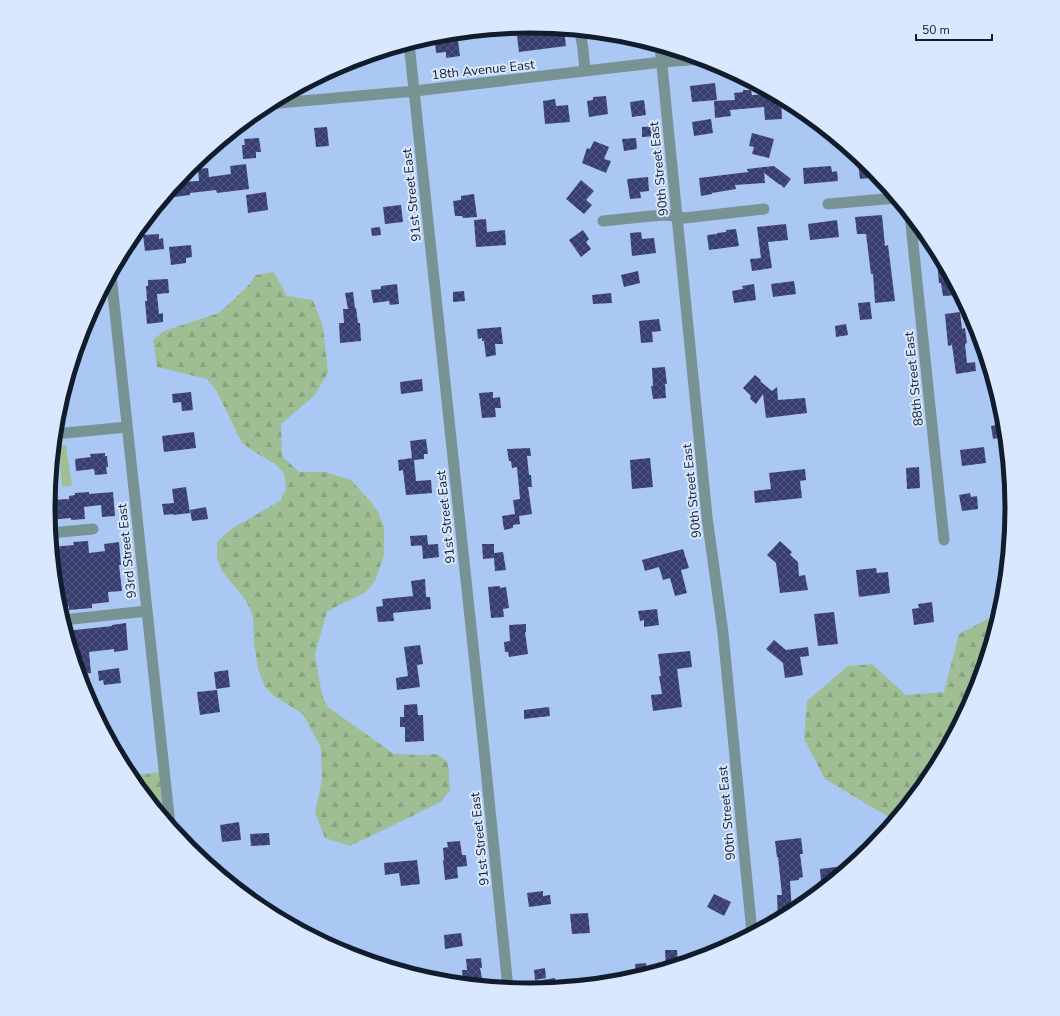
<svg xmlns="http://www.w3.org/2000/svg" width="1060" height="1016" viewBox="0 0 1060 1016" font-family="'Nunito Sans',sans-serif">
  <defs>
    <pattern id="forest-firs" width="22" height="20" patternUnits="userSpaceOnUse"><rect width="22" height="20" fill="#a0be94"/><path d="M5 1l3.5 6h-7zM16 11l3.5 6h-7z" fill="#89a380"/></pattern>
    <pattern id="building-cross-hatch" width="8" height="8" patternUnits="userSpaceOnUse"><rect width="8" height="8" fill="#393e70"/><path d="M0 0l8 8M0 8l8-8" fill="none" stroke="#525780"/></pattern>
  </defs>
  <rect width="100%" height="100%" fill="#aac8f3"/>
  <path fill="url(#forest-firs)" d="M274,272L287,296L313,300L323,327L328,373L314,396L281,424L282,456L299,472H325L351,480L371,502L378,512L384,526V555L375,581L366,592L341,604L327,612L315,654L322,695L328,707L394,754L424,755L437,754L448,762L450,790L441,802L350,846L325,838L315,812L322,779L321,748L303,714L274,696L265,687L258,669L254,643L253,616L247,602L222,571L217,558V542L231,529L280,501L286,489L284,473L275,464L253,451L242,443L216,390L207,379L157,367L153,340L164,331L219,313L247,287L256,275Z
    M999,613L975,693L931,776L895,820L875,809L825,779L804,739L807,701L848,666L872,664L906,695L944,692L959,634Z
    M159,772L163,817L129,776Z"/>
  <path fill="#a0be94" d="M66,445L72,486L62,487L60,462H52L54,447Z"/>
  <path fill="url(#building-cross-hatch)" d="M564,30L566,46L519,52L517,36Z
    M457,33L460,56L446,58V52L436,53L435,39L443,38V35Z
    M343,64L346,72L322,82L320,76Z
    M715,83L717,100L692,102L690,86Z
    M743,90H751L752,95L772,94L781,98L782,119L765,120L764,107L730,110L731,116L715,118L714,101L735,100L734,93L743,92Z
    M606,96L608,114L589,117L587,101L593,100V97Z
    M555,99L556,106L568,105L570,122L545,124L543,101Z
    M644,100L646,115L632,117L630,102Z
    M711,119L713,133L694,136L692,122Z
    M657,126V136L642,137V127Z
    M327,127L329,146L316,147L314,128Z
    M752,133L774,139L769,158L752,154L754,147L749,146Z
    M259,138L261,152H256V158L243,159L242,145H245L244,139Z
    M636,138L637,149L624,151L622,139Z
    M594,141L609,147L604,159L611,161L606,173L582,163L587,148L590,149Z
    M857,156L871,167L879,177L860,179Z
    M246,164L249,189L217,193L216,190L190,193V195L174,197L173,187L177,182L199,181L198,169L208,168L209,177L231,174L230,166Z
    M774,166L791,179L784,188L780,184V185L764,173L765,183L735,185L736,189L712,193V194L701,196L699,178L748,172L747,169Z
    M831,166L832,172L837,171L838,181L804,184L803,168Z
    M648,177L649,191L640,192L641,198L630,199L627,179Z
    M581,180L594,191L586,200L592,205L584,214L566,199Z
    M266,192L268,210L248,213L246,195Z
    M474,194L477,217L463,218L462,216H455L453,201L461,200V196Z
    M401,205L403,222L385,224L383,207Z
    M882,215L885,246L888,245L895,301L875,303L873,274H871L866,234H857L855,217Z
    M486,219L487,232L505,230L506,245L476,247L474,220Z
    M837,220L839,237L810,240L808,224Z
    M786,224L788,240L768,242L772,268L752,271L750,259L761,258L757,227Z
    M380,227L381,235L372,236L371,228Z
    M736,229L739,246L709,250L707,235L717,234V233L726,232V230Z
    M583,230L589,239L586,242L591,249L581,257L569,240Z
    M641,232L642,239L654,238L656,253L632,256L630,233Z
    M159,234V239L163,238L164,249L145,251L143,235Z
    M191,245L192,257L186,258V263L171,265L169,247Z
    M936,251L952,279L960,295L943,296L941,283H939Z
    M638,271L640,283L624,287L621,275Z
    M168,279L169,293L157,294L159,314L163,313V322L147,324L145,301H147L146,286H148V280Z
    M794,281L796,294L773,297L771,284Z
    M397,284L399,304L390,305L389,301L373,303L371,290L381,289V286Z
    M754,284L756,300L734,303L732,291L743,289L742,286Z
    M464,291L465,301L453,302V292Z
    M353,292L355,308H356L358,323H360L361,341L340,343L339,323H344L343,309H348L345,293Z
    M611,293L612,303L593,304L592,295Z
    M870,302L872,319L860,320L858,303Z
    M960,312L962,329L965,328L967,343L965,344L967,363L975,362L976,371L956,374L952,345L948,346L945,314Z
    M659,319L661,331L652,332L653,342L641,343L639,321Z
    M846,324L848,335L836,337L835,326Z
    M501,327L503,344H495L496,355L486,357L484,341H482V338L478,339L477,329Z
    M665,367L667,384H665L666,398L653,399L651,386H653L652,368Z
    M755,375L761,380L760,381L772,391L777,387L778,400L805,398L807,413L766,418L763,394L756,404L750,399L751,396L743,388Z
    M422,379L423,391L401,394L400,382Z
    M191,392L193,410L182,411L181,402L173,403L172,394Z
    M493,392V398L500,397L501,408H495L496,417L482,418L479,393Z
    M1001,409L1003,414L1005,441L999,442L998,438L993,439L991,426L996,425L994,410Z
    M194,432L196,448L164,452L162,436Z
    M426,439L428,454H424V459L414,460L416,481L431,480L432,493L406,495L403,470L399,471L398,460L412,458L410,441Z
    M984,447L986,463L962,466L960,450Z
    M530,448L531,456H527L529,475H531L532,487H528L532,514L519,516L520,524L513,525V528L504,530L502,516L515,514L513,500L520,499L517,467L512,468L511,461H509L507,449Z
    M105,453V456H107L108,467H106L107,474L95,475L94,469L76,471L75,459L91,457L90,454Z
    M650,458L653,487L632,489L630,460Z
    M919,467L920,488L907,489L906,468Z
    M805,469L806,480L800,481L802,498L755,503L754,491L771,489L769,473Z
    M186,487L190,513L173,515V514L164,515L162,504L174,503L172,489Z
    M89,492V494L113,492L115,516L102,517L101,505L84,507L85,519L71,520V518L49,520L48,508L49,500L69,499V496L75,495V493Z
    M970,493L971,497L977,496L978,509L962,511L959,495Z
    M206,507L208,519L192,521L190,510Z
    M427,535L428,545L411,546L410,536Z
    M88,541L89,553L105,551L104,544L119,542L121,565H119L122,591L108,592L109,602L92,604V608L69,610V606L59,608L57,602L52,547L74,545L73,542Z
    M780,541L792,552L790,555L798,562L799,576L805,575L808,590L780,593L776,563L767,555Z
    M438,544L439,557L423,559L422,545Z
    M482,544H494V553L503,552L506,570L495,571L494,558L483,559Z
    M683,549L689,568L681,570L687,593L675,596L670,578L663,580L659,567L645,571L642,560Z
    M876,568L877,573L888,572L890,593L859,597L856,570Z
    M425,579L426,597H430L431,609L393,613L394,621L378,622L376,607L383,606L382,599L413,596L411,581Z
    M500,586V588L506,587L509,608L503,609L504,617L491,618L488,587Z
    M932,602L934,622L914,625L912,609L919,608L918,604Z
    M657,609L659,625L644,627V620L640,621L638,611Z
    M834,612L838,644L818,646L814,614Z
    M126,623L128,650L114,652V649L89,652L91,673L79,674L66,631L112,626V625Z
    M526,624V632H525L528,654L509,657L508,652H505L504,642L510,641L509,625Z
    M774,640L786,650L808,647L809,656L800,657L803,675L785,678L783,663L766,649Z
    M420,645L423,664L417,665L420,687L397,690L396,678L408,676L404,647Z
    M690,651L692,667L677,669L682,707L653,711L651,695L662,694L659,676H661L658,654Z
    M119,668L121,683L104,685L103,680L99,681L98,671Z
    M228,670L230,687L216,689L214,672Z
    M217,690L220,712L200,715L197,692Z
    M417,704L418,715H423L424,741L405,742V727H400V717H404V705Z
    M549,707L550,716L524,719V710Z
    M239,822L241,840L222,842L220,825Z
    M269,833L270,845L251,846L250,834Z
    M801,838L803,854H800L803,877L799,878V880L790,881L792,912L778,919L777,895H782L778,857H777L775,841Z
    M460,841L462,855H466L467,866L457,867L458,878L445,880L443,860H444L443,848L448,847L447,842Z
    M417,860L420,884L401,886L399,873L385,875L384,863Z
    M851,865L832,881L821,882L820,869Z
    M543,891V896L550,895L551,904L529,907L527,893Z
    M714,894L731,902L724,916L707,907Z
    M588,913L590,933L572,934L570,914Z
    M461,933L463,946L445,949L444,935Z
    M665,950H677L678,964L666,968Z
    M481,958L482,968H480L482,978L463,980L462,970H467L466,959Z
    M646,963L647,971L636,973L635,964Z
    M545,968L546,978L535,980L534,970Z
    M555,978L556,987L543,989L542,980Z"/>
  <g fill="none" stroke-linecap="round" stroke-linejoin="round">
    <path stroke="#789394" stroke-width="11" d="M580,31L583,49L585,71
      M409,43L483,740L508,988
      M660,46L707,517L723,633L752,933
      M268,104L415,91L662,62L702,59
      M828,204L896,198
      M910,215L944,540
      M603,221L651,216L667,215L685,218L764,209
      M111,275L170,825
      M55,434L127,427
      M50,533L93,529
      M63,620L147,611"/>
  </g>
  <g text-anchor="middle" stroke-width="4" stroke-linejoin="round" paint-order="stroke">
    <g font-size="13" fill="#111c2c" stroke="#d9e8fe">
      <text transform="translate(483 69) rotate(-6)" y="5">18th Avenue East</text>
      <text transform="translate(658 169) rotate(-96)" y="5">90th Street East</text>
      <text transform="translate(411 195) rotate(-96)" y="5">91st Street East</text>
      <text transform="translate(913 379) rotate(-96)" y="5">88th Street East</text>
      <text transform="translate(691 491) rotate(-96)" y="5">90th Street East</text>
      <text transform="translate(445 517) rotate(-96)" y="5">91st Street East</text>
      <text transform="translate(126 551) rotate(-96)" y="5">93rd Street East</text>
      <text transform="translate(726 813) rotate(-95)" y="5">90th Street East</text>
      <text transform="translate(479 839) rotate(-96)" y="5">91st Street East</text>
    </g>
  </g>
  <path d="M0 0H1060V1016H0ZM55 508a475 475 0 1 1 950 0a475 475 0 1 1-950 0Z" fill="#d9e8fe" fill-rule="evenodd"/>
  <path fill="none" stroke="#111c2c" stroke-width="5" d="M55 508a475 475 0 1 1 950 0a475 475 0 1 1-950 0Z"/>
  <path d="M916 34v6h76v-6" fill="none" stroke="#111c2c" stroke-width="2"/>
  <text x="922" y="34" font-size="12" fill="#111c2c" stroke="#d9e8fe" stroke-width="3" paint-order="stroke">50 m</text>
</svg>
